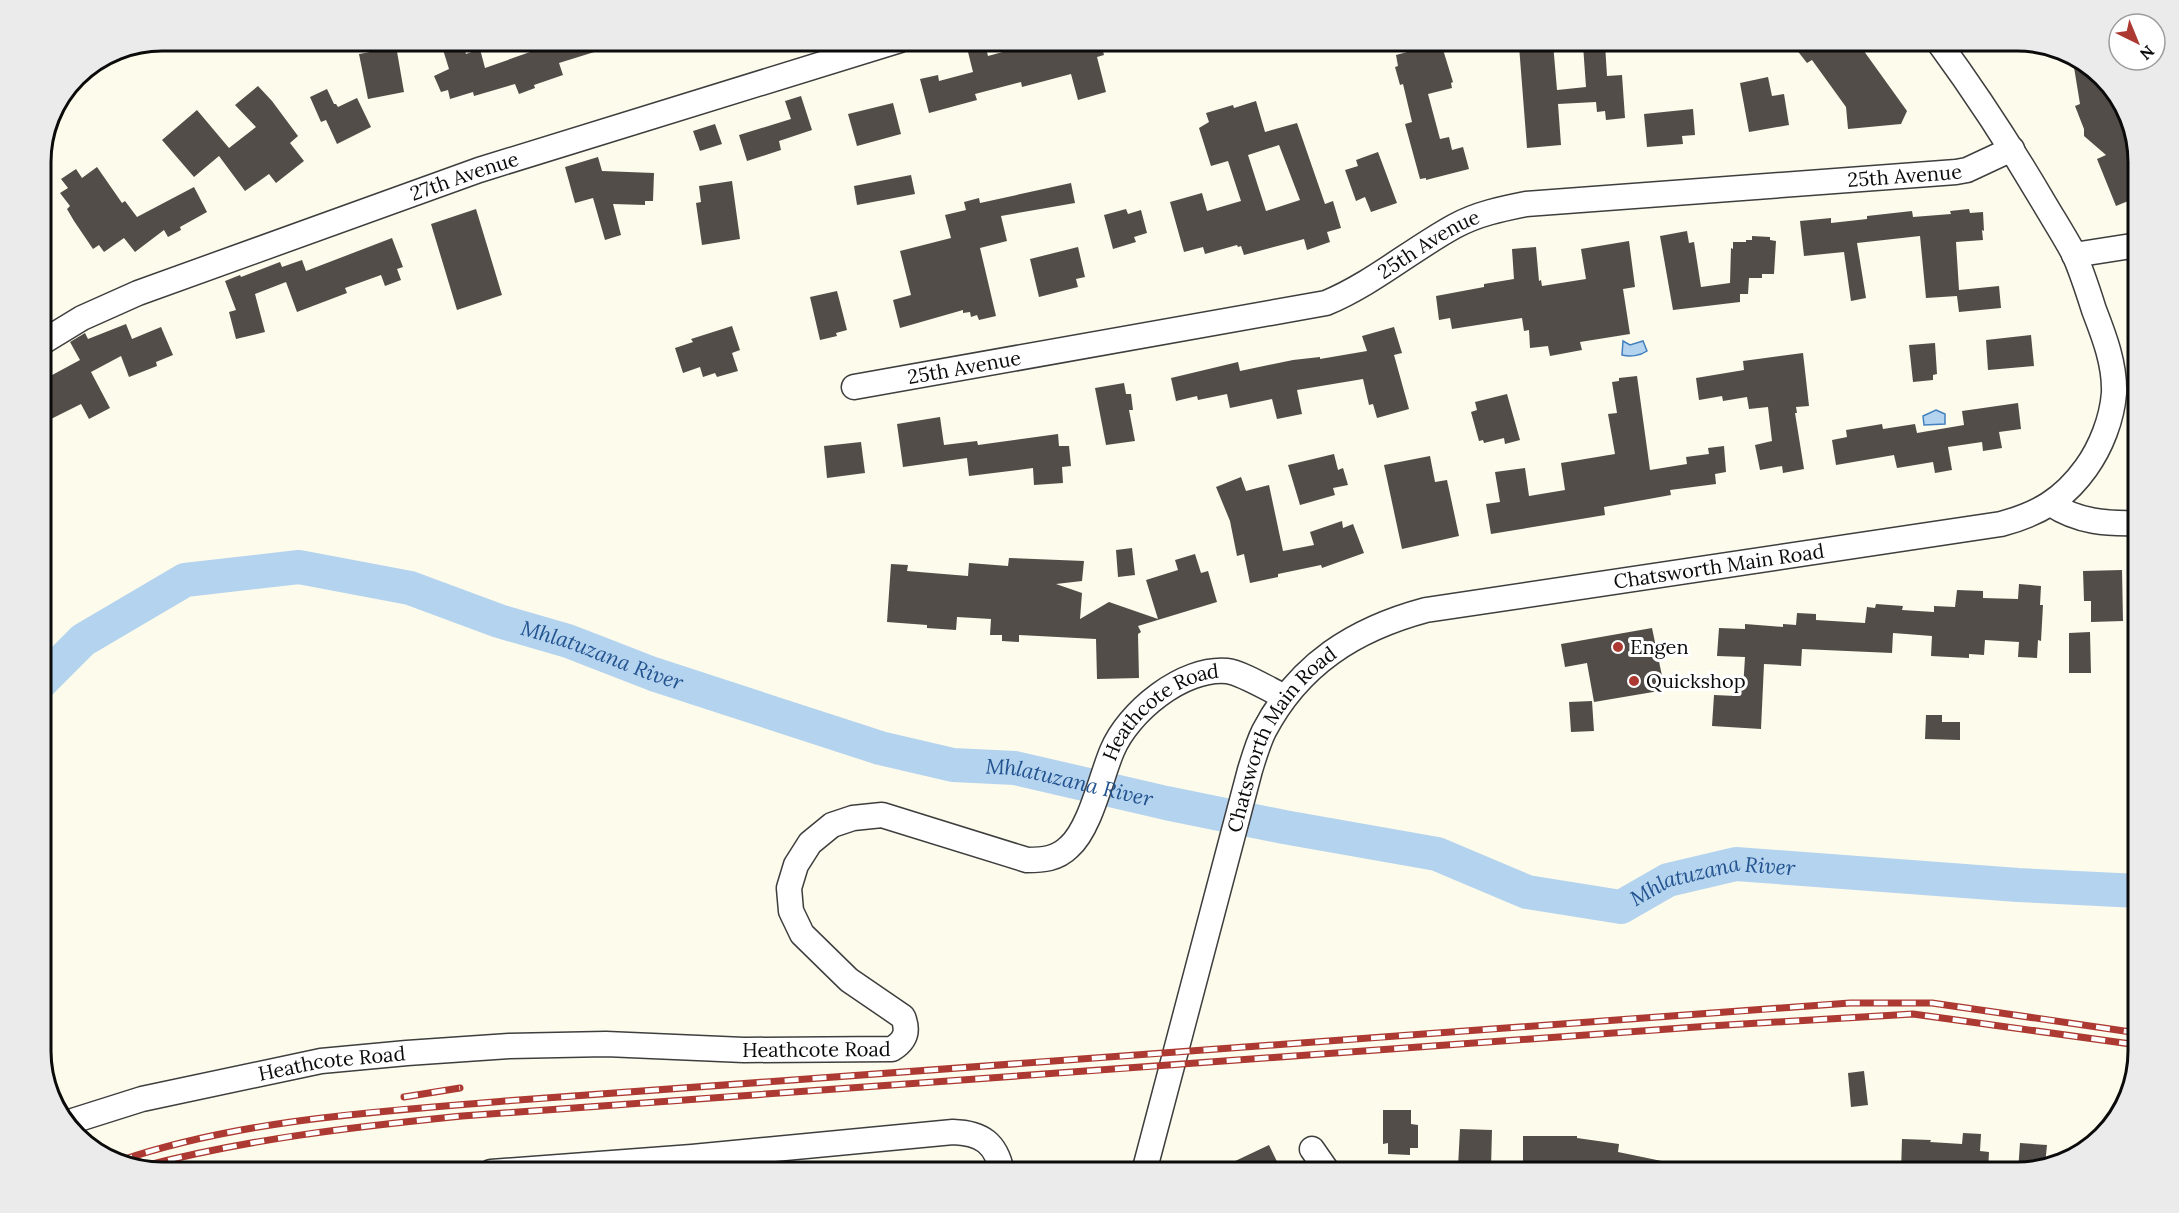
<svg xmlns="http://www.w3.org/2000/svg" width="2179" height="1213" viewBox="0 0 2179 1213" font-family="Lora,serif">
  <rect width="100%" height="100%" fill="#fdfbeb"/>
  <path fill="#b4d3ef" stroke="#4380bf" stroke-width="1.5" d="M1623,341L1630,345L1643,341L1647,351C1640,356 1630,357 1622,355Z
    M1936,410L1945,414V424L1924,425L1923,416Z"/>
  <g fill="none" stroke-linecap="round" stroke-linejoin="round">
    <path stroke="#b4d3ef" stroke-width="34" id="s1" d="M41,682L83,640L185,580L299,567L410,588L499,621L568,641L653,674L880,748L953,765L1015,768L1166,803L1284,827L1437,854L1527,892L1621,907L1668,880L1736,864L2018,885L2138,891"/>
  </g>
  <path fill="#524d48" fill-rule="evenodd" d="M367,40H395L404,92L368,99L359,54L370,52Z
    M440,40H462L466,54L480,49L485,68L564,40H619L620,44L559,63L563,75L534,85L535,88L519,94L515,84L474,96L473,92L450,99L448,90L441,92L434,76L449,69Z
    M979,40H984L988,56L1047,40H1100L1104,55L1097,57L1106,92L1078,100L1071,74L1022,87L1021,82L975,94L977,100L929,113L920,79L938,75L939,81L973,72L966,44Z
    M1789,40H1856L1907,111L1901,124L1848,129L1846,107L1812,60L1807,63Z
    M1441,43L1453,82L1451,83L1452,88L1428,94L1440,139L1449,137L1452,150L1463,147L1469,169L1426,180V178L1420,179L1405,124L1412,122L1403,84L1400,85L1395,67L1398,66L1396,55Z
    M1553,43L1557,90L1586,87L1583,45L1605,44L1607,76L1622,75L1625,118L1606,120L1605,111L1597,112L1596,102L1558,104L1561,145L1527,148L1519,46Z
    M2072,55L2077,57L2115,94L2125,119L2127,118L2138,154V197L2116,206L2097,159L2106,155L2084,136V129L2075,106L2080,104Z
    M1768,77L1772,96L1784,94L1789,125L1749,132L1740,83Z
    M258,86L272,101L298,136L290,143L304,161L276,183L269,174L245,191L219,156L194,177L162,140L197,110L229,148L256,127L235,105Z
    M327,89L334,104H336L338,107L357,98L371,127L337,144L326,120L321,122L310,97Z
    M801,96L812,130L779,141L781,150L747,161L739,135L791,119L785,101Z
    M1256,101L1265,132L1297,123L1325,204L1333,201L1341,228L1327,232L1330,242L1307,250L1304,239L1244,255L1241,246L1238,247L1237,245L1205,254L1203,247L1184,252L1170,202L1202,193L1207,211L1241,201L1228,161L1211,166L1199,128L1209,122L1206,113L1233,105L1234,108ZM1279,145L1300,200L1266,211L1248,155Z
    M893,103L901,134L857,146L848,114Z
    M1693,109L1695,135L1682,136L1683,144L1647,147L1644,114Z
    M715,124L722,144L700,151L693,131Z
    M1378,152L1397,203L1371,212L1365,197L1356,201L1345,170L1358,166L1356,160Z
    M598,157L602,171L654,173L653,201H645V205L613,204L621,235L605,240L593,198L575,203L565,167Z
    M97,167L122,203L125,201L137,217L194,187L207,212L180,227L181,230L168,237L164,230L135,252L124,238L104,252L99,245L93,249L74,221L67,209L70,206L60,193L68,188L61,179L76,169L82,178Z
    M911,175L915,194L857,205L854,186Z
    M732,181L740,239L702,245L696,203L701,202L699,186Z
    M1071,183L1075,203L1001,216L1007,241L980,248L996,316L979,320L977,315L971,317L970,312L963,313V310L900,328L893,300L911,295L900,251L951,238L945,215L966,210L964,202L979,198L980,203Z
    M476,209L502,295L457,310L431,224Z
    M1126,209L1128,214L1141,210L1147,233L1134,237L1136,242L1113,249L1104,215Z
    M1969,209L1970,213L1983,212L1984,231L1982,230L1983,240L1956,242L1959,290L1999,286L2001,308L1959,312L1957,296L1926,298L1920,236L1857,243L1866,298L1851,301L1844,252L1804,256L1800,221L1831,218V223L1867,219V216L1912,211L1913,217L1951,214L1950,211Z
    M1687,231L1689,243L1694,242L1701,287L1730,283L1731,248L1733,249V242H1746V240H1752V236L1770,237V240L1776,241L1774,274H1762V278H1749L1748,294H1740V302L1673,310L1660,236Z
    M392,238L403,267L397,269L401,280L385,286L381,275L345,288L347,293L297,312L286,282L255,294L265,332L236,339L229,312L236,310L225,281L240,275L241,277L280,262L282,267L302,260L306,271Z
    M1629,241L1635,287L1623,289L1630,334L1580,342L1582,350L1550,356L1548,346L1530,348L1529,330L1524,331L1522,318L1452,329L1450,318L1439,320L1436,296L1484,287V284L1514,279L1512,249L1536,247L1539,281L1541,280L1542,286L1586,279L1581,249Z
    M1078,247L1085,277L1076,279L1078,287L1039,297L1030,259Z
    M837,291L847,330L836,333L837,336L820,340L810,297Z
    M126,324L132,339L161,327L173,355L156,362L157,366L129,377L121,356L91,372L110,408L89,419L81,404L41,424V381L80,360L70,342L85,333L88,339Z
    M732,326L740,350L732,353L738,371L717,377L715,373L703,377L700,367L683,373L675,348L693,342L691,339Z
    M1394,327L1402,353L1394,355L1409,409L1377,418L1373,404L1369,405L1363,379L1297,390L1302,414L1277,419L1272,399L1230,408L1227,394L1198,400L1197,396L1176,401L1171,378L1238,362L1240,371L1293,360L1320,357V359L1367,351L1362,336Z
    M2031,335L2034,366L1988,370L1986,340Z
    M1935,343L1937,374L1933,375V380L1913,382L1909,345Z
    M1803,353L1809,406L1796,407L1797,413H1795L1804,469L1783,473L1782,466L1760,470L1755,445L1772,441L1768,407L1749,409L1747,397L1723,401L1722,396L1699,400L1696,378L1744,370L1743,361Z
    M1637,376L1650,470L1687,464L1686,457L1709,454L1708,448L1724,446L1726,472L1715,474L1716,484L1670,490L1671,495L1604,507L1605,515L1491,534L1486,504L1500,502L1495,472L1525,468L1529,496L1565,490L1561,463L1615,454L1608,414L1617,413L1612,382L1619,381V378Z
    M1124,383L1126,394H1131L1133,410H1129L1135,441L1106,445L1095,388Z
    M1507,394L1520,440L1505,444L1504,438L1484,443L1483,440L1479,441L1471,412L1477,410L1475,402Z
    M2018,403L2021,429L1999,432L2002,448L1983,451L1982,442L1948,447L1952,470L1935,473L1933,462L1897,468L1894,455L1836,465L1832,440L1847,437L1846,430L1882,424L1883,429L1915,424L1917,433L1964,425L1962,411Z
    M940,417L944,445L977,441L978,445L1058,434L1059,446H1069L1071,466L1062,467L1063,483L1034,485L1033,468L969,476L967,458L903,467L897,424Z
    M861,442L865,473L827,478L824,446Z
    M1334,454L1338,470L1343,468L1348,485L1333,488L1335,495L1300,505L1288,465Z
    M1430,456L1435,482L1447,480L1459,536L1402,549L1384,465Z
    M1241,477L1246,491L1269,485L1283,551L1314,545L1310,532L1342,521L1343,528L1353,524L1364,553L1322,568L1321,565L1278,574V577L1250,583L1244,554L1237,556L1230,521L1216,487Z
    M1132,548L1135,575L1118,577L1116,550Z
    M1195,554L1201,573L1208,571L1217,602L1138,626L1141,632L1138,634L1139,678L1097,679L1096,639L1019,635V642L1002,641V635H990L991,619L957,617L956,630L927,628V625L887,622L891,564L908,565L907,571L968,576L969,563L1008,566L1009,558L1084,561L1082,581L1056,584L1082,593L1080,619L1109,602L1158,619L1146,580L1178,570L1175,560Z
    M2122,570L2123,621L2091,622V601H2084L2083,571Z
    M2019,584L2041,586L2040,605H2043L2041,641L2038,640L2037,658L2018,657L2019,642L1985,640L1984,655L1969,654V658L1931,656L1932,636L1893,633L1892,653L1802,649L1801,666L1764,664L1761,729L1712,726L1714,695L1736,696V689H1743L1745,657L1717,656L1719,628L1745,629V624L1783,627V624L1796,625L1797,613L1816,614V620L1865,623L1867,607L1875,608L1876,604L1903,606L1902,610L1934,612V606L1955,607L1957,590L1983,591V598L2018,599Z
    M1652,628L1665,690L1594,702L1587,663L1565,667L1561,644Z
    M2090,632L2091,673H2069V633Z
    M1592,701L1594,731L1571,732L1569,702Z
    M1926,715H1942V722H1960V740L1925,739Z
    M1864,1071L1868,1105L1851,1107L1848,1073Z
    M1383,1110H1411V1124L1418,1125V1148H1410V1155L1388,1154V1143L1383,1144Z
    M1460,1129L1492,1130L1491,1168L1458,1167Z
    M1963,1133L1981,1134L1980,1151L1989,1152L1988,1172H1901L1902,1139L1931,1140L1930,1142L1962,1144Z
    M1523,1136H1577V1138L1619,1144L1618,1152L1681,1165L1680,1172H1622L1558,1167V1172H1523Z
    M2020,1143L2047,1145L2045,1165L2018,1172Z
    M1269,1145L1282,1172H1212Z"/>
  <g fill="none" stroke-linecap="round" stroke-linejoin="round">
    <g stroke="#3e3e3e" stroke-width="27">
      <g id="minor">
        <path d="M2074,255L2138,245"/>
        <path id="s2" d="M41,343L82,318L138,293L479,170L900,40"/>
        <path id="s3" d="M854,387L1326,303C1372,284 1411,250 1455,226C1477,214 1501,209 1526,204L1956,172L1967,170L2012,149"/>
        <path d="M2051,504C2078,522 2107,524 2138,523"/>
        <path id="s4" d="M66,1123L142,1099L321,1061L407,1053L509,1046L606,1044L744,1050L892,1049C905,1041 909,1032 903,1017L849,980L802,934L791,911L789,888L796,865L810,843L832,825L853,818L882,815L1027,860C1043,860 1057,859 1069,847C1090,829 1101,777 1112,751C1128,712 1183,667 1227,671C1240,672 1272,691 1285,697"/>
        <path d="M1312,1149L1328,1172"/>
        <path d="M491,1172L692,1157L953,1132C982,1133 996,1143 1002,1172"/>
        <path id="s5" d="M1144,1172L1250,770C1254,757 1258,743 1264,731C1299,664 1355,629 1426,610L2001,524C2038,514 2063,500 2086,468C2101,447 2112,419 2114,393C2115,364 2104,336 2094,310C2088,291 2082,272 2074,254C2065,237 2054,220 2044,203C2011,147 1976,93 1937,40"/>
      </g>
    </g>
    <use href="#minor" stroke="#fff" stroke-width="24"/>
    <g stroke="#ac3932" stroke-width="7">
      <path id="rail" d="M404,1097L460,1088
        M119,1161C243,1119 376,1112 505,1101L1850,1003H1932L2138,1033
        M141,1167C246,1139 353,1127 462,1116L1710,1026L1913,1014L2138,1045"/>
    </g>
    <use href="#rail" stroke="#fff" stroke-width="4.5" stroke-dasharray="14" stroke-linecap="butt"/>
  </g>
  <g fill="#ac3932" stroke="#fff" stroke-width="2">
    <circle cx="1618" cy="647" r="6"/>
    <circle cx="1634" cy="681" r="6"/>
  </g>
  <g text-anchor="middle" stroke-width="6" stroke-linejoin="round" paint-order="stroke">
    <g font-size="20" fill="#0b0b0b" stroke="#fff">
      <text dy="7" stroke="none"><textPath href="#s3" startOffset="1084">25th Avenue</textPath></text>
      <text dy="7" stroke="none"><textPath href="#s2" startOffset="456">27th Avenue</textPath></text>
      <text dy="7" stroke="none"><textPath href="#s3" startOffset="598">25th Avenue</textPath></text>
      <text dy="7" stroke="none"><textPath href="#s3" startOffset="112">25th Avenue</textPath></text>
      <text dy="7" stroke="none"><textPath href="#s5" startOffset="962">Chatsworth Main Road</textPath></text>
      <text dy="7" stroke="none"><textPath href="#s4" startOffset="1550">Heathcote Road</textPath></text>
      <text dy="7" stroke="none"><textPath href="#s5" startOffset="458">Chatsworth Main Road</textPath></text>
      <text dy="7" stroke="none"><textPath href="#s4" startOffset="759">Heathcote Road</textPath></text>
      <text dy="7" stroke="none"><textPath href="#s4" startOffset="273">Heathcote Road</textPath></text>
    </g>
    <g font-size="20" fill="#0b0b0b" stroke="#fff" text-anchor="start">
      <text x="1630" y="654">Engen</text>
      <text x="1646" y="688">Quickshop</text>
    </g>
    <g font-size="21" font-style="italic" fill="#22538f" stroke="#fff">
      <text dy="7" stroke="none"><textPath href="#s1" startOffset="609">Mhlatuzana River</textPath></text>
      <text dy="7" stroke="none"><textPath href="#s1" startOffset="1095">Mhlatuzana River</textPath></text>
      <text dy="7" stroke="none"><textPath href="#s1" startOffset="1761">Mhlatuzana River</textPath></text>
    </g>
  </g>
  <path d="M0 0H2179V1213H0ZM162 51H2017A111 111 0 0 1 2128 162V1051A111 111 0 0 1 2017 1162H162A111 111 0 0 1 51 1051V162A111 111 0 0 1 162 51Z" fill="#ebebeb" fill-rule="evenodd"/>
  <path fill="none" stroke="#0b0b0b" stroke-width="3" d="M162 51H2017A111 111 0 0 1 2128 162V1051A111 111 0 0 1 2017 1162H162A111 111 0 0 1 51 1051V162A111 111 0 0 1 162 51Z"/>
  <g transform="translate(2137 42) rotate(137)"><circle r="28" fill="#ffffff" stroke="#9d9d9d" stroke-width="1.5"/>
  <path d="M0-4.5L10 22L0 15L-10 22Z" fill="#ac3932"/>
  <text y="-9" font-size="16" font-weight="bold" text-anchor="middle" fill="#0b0b0b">N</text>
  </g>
</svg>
